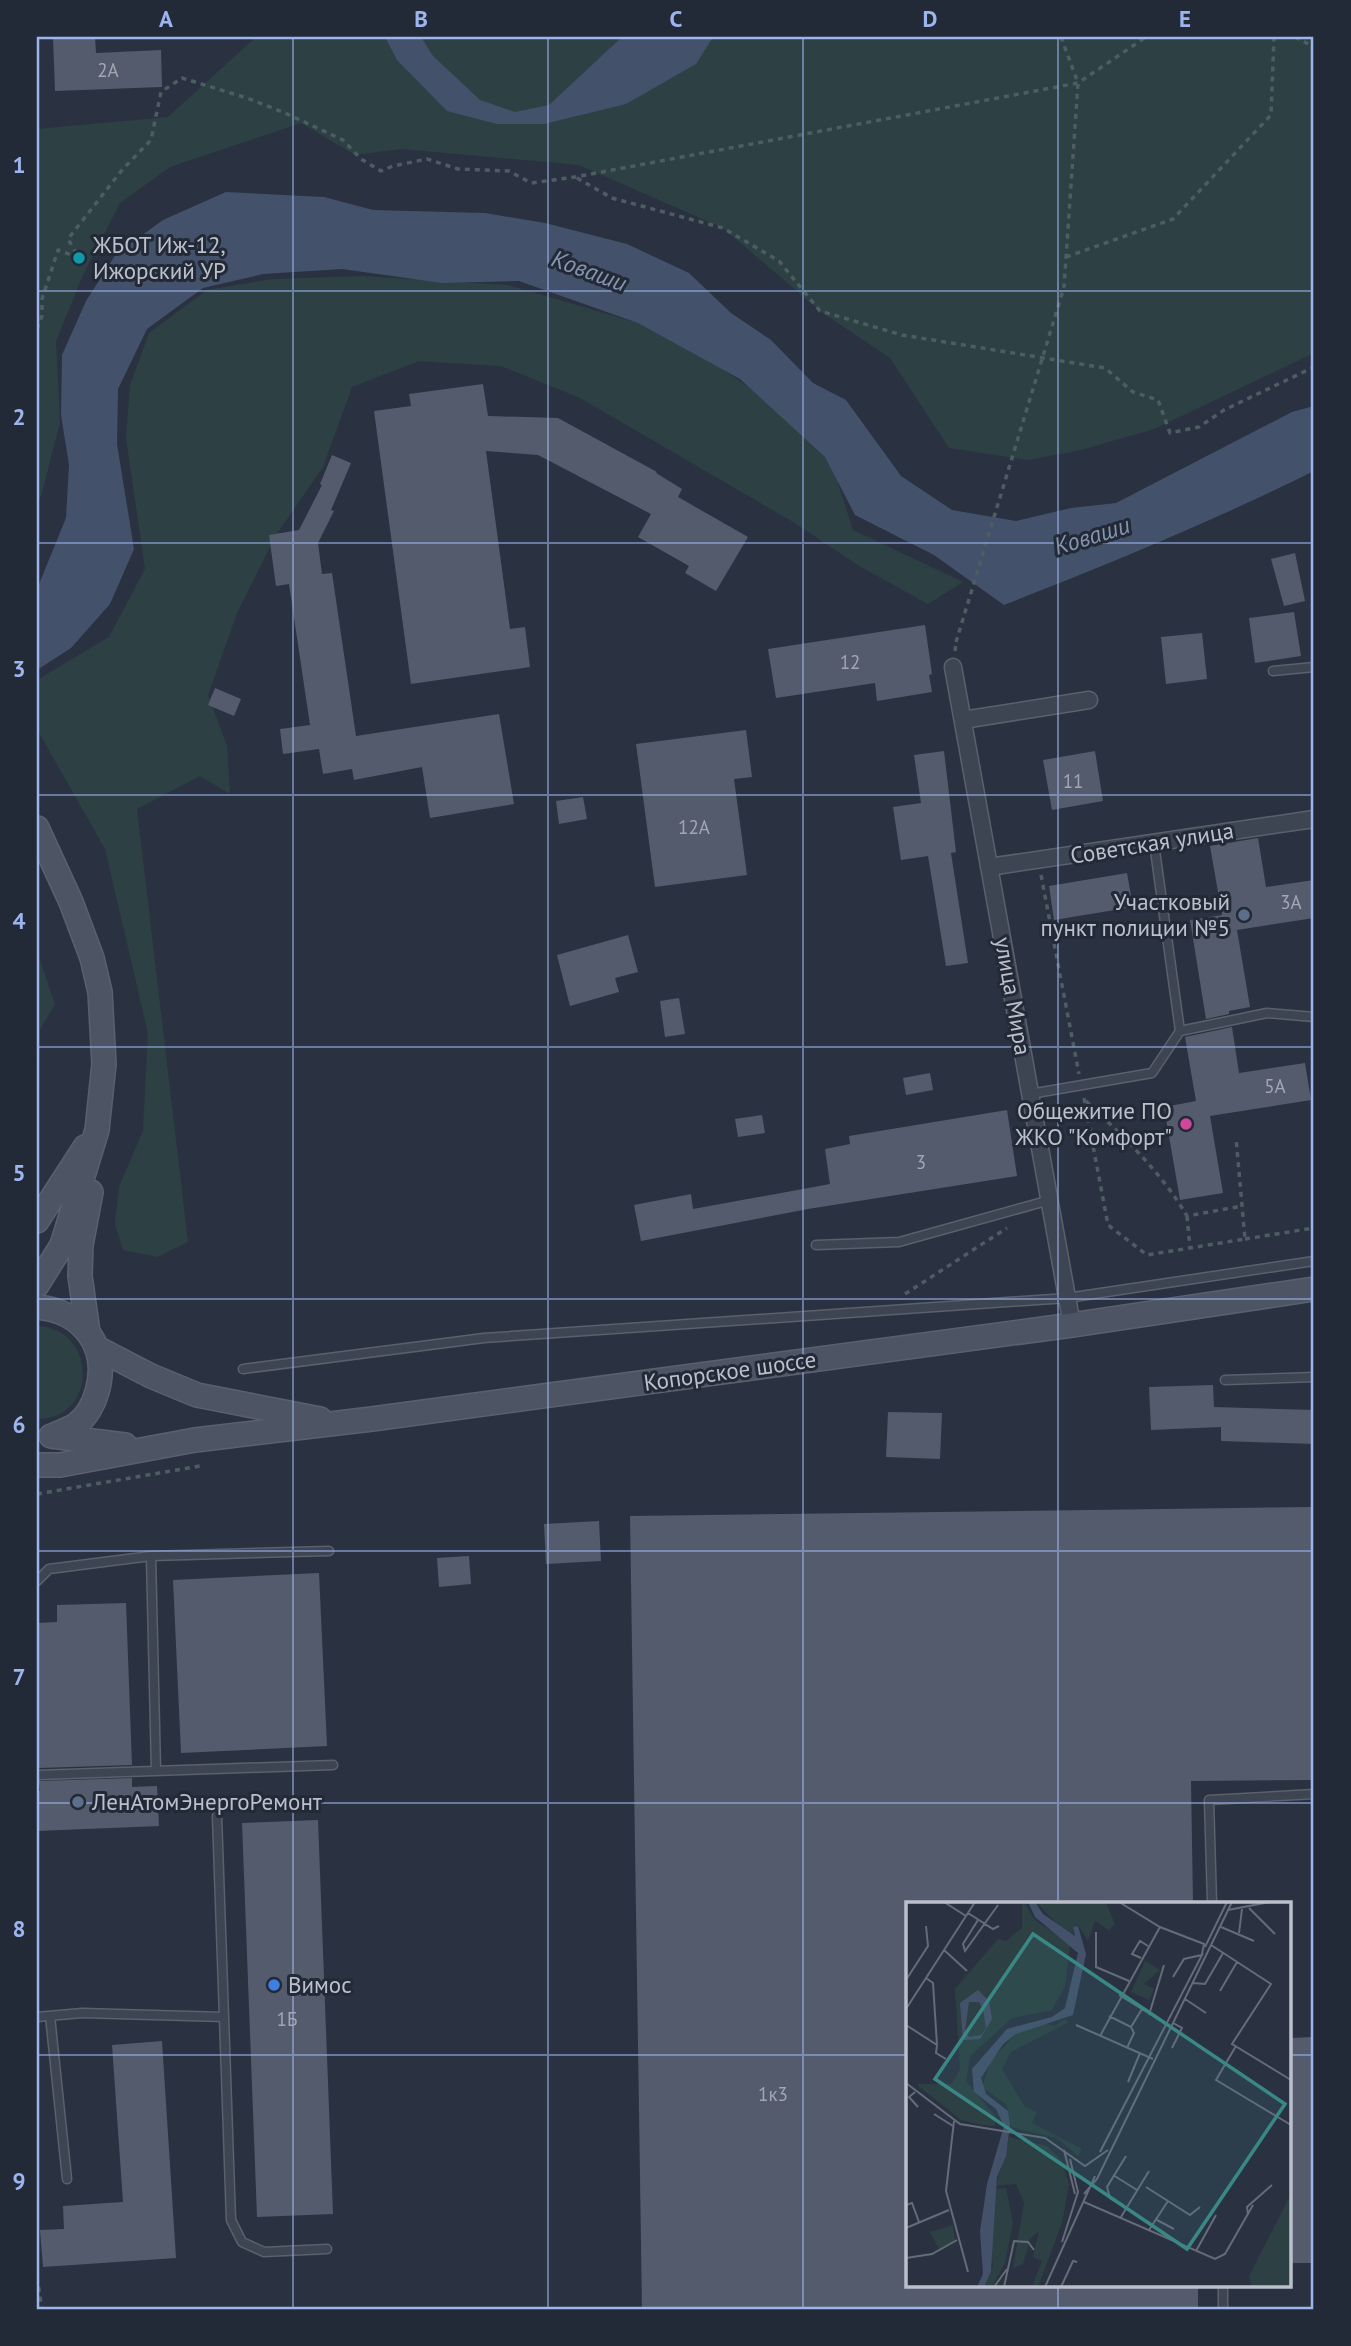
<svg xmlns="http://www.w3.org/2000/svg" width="1351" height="2346" viewBox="0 0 1351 2346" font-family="'PT Sans',sans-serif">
  <rect width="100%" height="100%" fill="#2a3242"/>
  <path fill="#2d4044" d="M256,37H1314V353L1154,429L1081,450L1028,460L949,448L890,358L820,311L723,228L579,165L401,149L355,155L301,123L170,167L120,203L83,275L56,341L60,422L42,493L37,504V129L168,117Z
    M364,276L508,285L638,323L706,358L768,400L828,452L853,530L963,582L928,604L861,567L793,522L580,398L501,366L419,361L352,387L323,467L276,535L237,613L208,695L227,746L230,794L200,776L137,809L188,1242L157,1257L123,1250L115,1224L119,1187L143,1131L148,1033L105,849L37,729V680L109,637L145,569L126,438L130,385L149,333L207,290L273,279Z
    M37,952L55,1004L40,1030L39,1090L37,1099Z
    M37,1326C99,1329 97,1420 37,1419Z"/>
  <path fill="#44516b" d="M385,37H421L433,56L480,100L515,112L549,105L622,37H713L696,64L626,104L544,124H497L447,111L397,60Z
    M226,192L324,197L373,210L485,213L545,223L627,244L689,273L731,313L771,340L813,383L846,400L901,476L952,510L1016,521L1071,508L1116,503L1292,412L1314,406V471C1213,521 1109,564 1004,605L934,555L855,515L825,457L740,379L638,323L519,281L442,283L342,269L263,274L203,288L147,329L118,389L117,444L134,549L110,604L71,648L37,670V589L66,518L69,465L61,415L62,355L86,301L116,254L163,220Z"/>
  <path fill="#545b6c" d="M53,37H95L96,53L161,50L162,87L55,91Z
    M483,384L488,416L558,418L657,472L656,473L682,489L678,497L748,537L716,591L685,573L689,566L638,537L651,514L538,455L486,451L510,629L525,627L530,667L411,684L374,411L411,406L409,394Z
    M332,455L351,463L331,510L334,511L318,543L322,574L332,573L356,736L499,714L514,804L430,818L422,767L354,780L352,769L323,774L319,749L283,754L280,729L310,725L289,584L276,586L269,535L299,530L322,485L320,484Z
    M1295,553L1305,601L1284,606L1271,559Z
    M1294,612L1301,656L1255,663L1249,618Z
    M925,625L932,674L929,675L932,692L877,701L875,683L776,698L768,649Z
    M1202,633L1207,679L1166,684L1161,637Z
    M215,688L241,699L234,716L208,705Z
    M746,730L752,777L734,779L747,875L655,887L636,744Z
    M944,751L956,852L951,853L968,963L946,966L928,856L901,860L893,807L921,803L914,755Z
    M1095,751L1103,801L1052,810L1043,760Z
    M583,797L587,819L559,824L556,801Z
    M1258,838L1266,887L1314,880V918L1237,930L1250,1007L1229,1011V1014L1206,1019L1190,920L1222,915L1210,846Z
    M1127,873L1133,907L1054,920L1049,886Z
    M628,935L638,972L615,978L619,992L570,1006L557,955Z
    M679,998L685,1034L665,1037L660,1001Z
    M1232,1027L1239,1073L1305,1063L1311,1100L1210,1116L1223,1193L1180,1200L1164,1107L1196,1101L1185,1037Z
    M930,1073L933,1090L906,1095L903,1078Z
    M1007,1110L1017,1176L808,1209L641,1241L634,1205L691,1194L693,1209L830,1184L825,1149L850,1144L849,1136Z
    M762,1115L765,1133L738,1137L735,1119Z
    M1213,1385L1214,1407L1314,1410V1444L1221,1441V1427L1151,1430L1149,1387Z
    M888,1412L942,1413L940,1459L886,1457Z
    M1314,1507V1780L1191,1781L1193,1903H908V2285H1198V2309H642L630,1516Z
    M599,1521L601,1561L546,1564L544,1524Z
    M469,1556L471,1584L439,1587L437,1558Z
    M319,1573L327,1746L181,1753L173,1580Z
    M126,1603L132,1765L39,1768L37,1623L57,1622V1605Z
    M132,1778V1787L157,1786L159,1826L37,1831V1791H40L39,1781Z
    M318,1820L333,2214L257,2217L242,1823Z
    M1314,2037V2263H1291L1290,2038Z
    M162,2041L176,2258L43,2267L40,2230L64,2229L63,2206L123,2202L112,2045Z"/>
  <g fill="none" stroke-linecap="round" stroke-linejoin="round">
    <g stroke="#5a606c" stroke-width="11">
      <path id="lane" d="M1273,671L1314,667
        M1180,1031L1267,1013L1314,1017
        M1030,1094L1152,1073L1180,1031L1154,843
        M816,1245L899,1242L1050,1200
        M243,1369L484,1338L1067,1298L1314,1261
        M1225,1380L1314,1377
        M151,1556L156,1771
        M37,1581L49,1569L151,1556L329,1551
        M37,1775L333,1765
        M217,1816L224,2017
        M1212,1903L1209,1800L1314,1794
        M50,2016L67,2179
        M37,2017L82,2013L224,2017L231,2220L242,2242L264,2252L327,2249
        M1223,2285V2309"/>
    </g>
    <g stroke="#5a606c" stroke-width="19">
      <path id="street" d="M953,667L1072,1325
        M963,720L1089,700
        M989,867L1314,819"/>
    </g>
    <g stroke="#5a606c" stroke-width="26">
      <path id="secondary" d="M37,828L71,902L92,958L100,992L104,1064L97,1130L62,1245L37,1285
        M37,1221L85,1147
        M37,1307C83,1311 110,1347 97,1392C94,1403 87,1416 77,1424C70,1429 60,1432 52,1436
        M88,1332L80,1276L81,1245L91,1192
        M97,1348L151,1376L197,1395L320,1419
        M51,1436L125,1445
        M37,1465H60L195,1440L372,1419L1072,1325L1314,1289"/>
    </g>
    <path stroke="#4d5d62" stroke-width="3.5" stroke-dasharray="5 5" stroke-linecap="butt" d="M1061,37L1078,83L1064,287
      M1295,37L1314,47
      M577,178L612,198L723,228L779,261L820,311L902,335L1105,368L1133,392L1158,400L1170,433L1199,427L1224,410L1314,367
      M1066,257L1173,219L1271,115L1274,37
      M37,329L42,316V299L58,250L79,258L68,239L122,170L151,140L161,92L182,78L247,98L285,113L343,140L361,159L381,171L393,166L427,159L458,169L509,171L531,183L575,177L1078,83L1146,37
      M955,651L956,642
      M1041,875L1079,1074
      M1084,1098L1108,1225L1147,1255L1245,1239L1236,1138
      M1086,1101C1123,1136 1161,1172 1187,1216L1242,1206
      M1187,1216L1190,1248
      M1245,1239L1314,1228
      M905,1294L1007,1228
      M37,1494L200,1466
      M37,2277L42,2309"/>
    <use href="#lane" stroke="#3e4552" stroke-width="8"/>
    <use href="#street" stroke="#3e4552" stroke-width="16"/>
    <use href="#secondary" stroke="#4d5464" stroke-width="23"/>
    <path stroke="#4d5d62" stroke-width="3.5" stroke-dasharray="5 5" stroke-linecap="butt" d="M956,642L1064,287"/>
  </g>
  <path fill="none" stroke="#9db5ef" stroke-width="2" stroke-opacity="0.55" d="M293,37V2309M548,37V2309M803,37V2309M1058,37V1903M37,291H1314M37,543H1314M37,795H1314M37,1047H1314M37,1299H1314M37,1551H1314M37,1803H1314M37,2055H908M1290,2055H1314M1058,2285V2309"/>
  <circle fill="#0f9aa8" stroke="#232a37" stroke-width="2.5" cx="79" cy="258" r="7"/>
  <g fill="#5c6f8a" stroke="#232a37" stroke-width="2.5">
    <circle cx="1244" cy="915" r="7"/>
    <circle cx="78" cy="1802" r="7"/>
  </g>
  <circle fill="#d1479c" stroke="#232a37" stroke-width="2.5" cx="1186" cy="1124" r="7"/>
  <circle fill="#3f7fe0" stroke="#232a37" stroke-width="2.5" cx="274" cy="1985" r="7"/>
  <g text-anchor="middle" stroke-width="6" stroke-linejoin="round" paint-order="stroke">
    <g font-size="19" fill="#a2a7b3">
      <text x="108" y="77">2А</text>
      <text x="850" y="669">12</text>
      <text x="1073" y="788">11</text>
      <text x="694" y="834">12А</text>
      <text x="1291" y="909">3А</text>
      <text x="1275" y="1093">5А</text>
      <text x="921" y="1169">3</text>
      <text x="287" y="2026">1Б</text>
      <text x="773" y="2101">1к3</text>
    </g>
    <g font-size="23" fill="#bcc0cb" stroke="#232a37" text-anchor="start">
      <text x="93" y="253">ЖБОТ Иж-12,<tspan x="93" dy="26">Ижорский УР</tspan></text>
      <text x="1230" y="910" text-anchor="end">Участковый<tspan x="1230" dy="26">пункт полиции №5</tspan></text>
      <text x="1172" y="1119" text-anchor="end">Общежитие ПО<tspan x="1172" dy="26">ЖКО "Комфорт"</tspan></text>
      <text x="92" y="1810">ЛенАтомЭнергоРемонт</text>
      <text x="288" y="1993">Вимос</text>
    </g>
    <g font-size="23" fill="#bcc0cb" stroke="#232a37">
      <text transform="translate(1152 843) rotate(-9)" y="8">Советская улица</text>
      <text transform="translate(1013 996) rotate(80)" y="8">улица Мира</text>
      <text transform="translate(730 1371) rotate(-8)" y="8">Копорское шоссе</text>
    </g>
    <g font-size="24" font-style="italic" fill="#8694b0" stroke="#232a37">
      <text transform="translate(589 271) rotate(20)" y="8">Коваши</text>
      <text transform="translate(1092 536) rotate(-17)" y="8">Коваши</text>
    </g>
  </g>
  <g transform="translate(906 1902)">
    <rect width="385" height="385" fill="#2a3242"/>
    <path d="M116,0H118L128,17L164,43L159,84L146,108L106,116L64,154L60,179L89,214V224L76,223L55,218L10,182H46L54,167L49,87L92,37L100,39L116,26ZM130,0H200L209,22L203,28L189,19L182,39L172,23L167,26L168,32L154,25ZM239,59L254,68L238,82L248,87L243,98L225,90ZM161,116V121L105,150L96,167L119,205L131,210L126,221L176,247L172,254L151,236L105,225L101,203L76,185L85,158L110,132L138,121L148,124ZM103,235L141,244L156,259L163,283L156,321L132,385H126L136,359L127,355L133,329L124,337L117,362L107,366L118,301L110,282L90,284ZM100,286L107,320L99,361L86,385H75L87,364L84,339L90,287ZM385,292V385H346L343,374ZM47,323L49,338L33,347L24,330Z" fill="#2d4044"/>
    <path d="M122,0H129L137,12L169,34L167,25L172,24L180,52L167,113L110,132L97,142L75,176L80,192L102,209L104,222L100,254L91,275L85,369L78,385H71L77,372L74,329L81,282L98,224L90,207L68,190L66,167L101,127L146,115L159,106L172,51L129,15ZM72,88L83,99L86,117L74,137L57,138L54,101ZM63,100H73L77,107L80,126L75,133L63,135L59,129Z" fill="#44516b" fill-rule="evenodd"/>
    <path fill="none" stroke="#646b79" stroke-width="2" d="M38,0L60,14M213,0L254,25L298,42L296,52M343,6L369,32M322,8L364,0M62,11L87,27L93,24M72,18L57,42L59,49L92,3M315,25L348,39M190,30V65L223,79M333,31L336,7M305,43L365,82L326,142L385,178M299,45L321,0M38,48L61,69M235,56L226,52L234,39L242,44M20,76L27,81L31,143M0,78L22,44L20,24M287,81L299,82L317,51M314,89L331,60M213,93L262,123M279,97L300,111M0,107L69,0M243,113L258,63M203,114L225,125L228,131L221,146M0,123L31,143L30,151L40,157M170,123L247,157M225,125L236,107M194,134L254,25M330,144L310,178L385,223M266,146L276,126L267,121M222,180L234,151M0,181L54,222L139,236L179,264L202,248M9,190L3,195L12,205M28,212L47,224M48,219L40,289L62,370M158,248L169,292M194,250L296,53L278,57L267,75M220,254L201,285L204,296L220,306M207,273L231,288M240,285L262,299M178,292L191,277L326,0M178,300L309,357L319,352L347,303M0,303L6,301L13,320M342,313L341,305L366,283M215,315L243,269M249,317L268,327M0,326L43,308M243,328L262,299L284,313L294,305M156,340L172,290L164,257M290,349L310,313M0,356L26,352L51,338M88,385L101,367M98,385L108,339L122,340L128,348M139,385L189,274M155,385L167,359L171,360"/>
    <path fill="#3a8885" fill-opacity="0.15" stroke="#3a8885" stroke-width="3.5" d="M127,32L379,202L281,347L29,177Z"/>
    <rect width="385" height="385" fill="none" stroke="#bcc0cb" stroke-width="3.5"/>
  </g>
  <rect width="1351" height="2346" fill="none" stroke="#232a37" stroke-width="77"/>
  <rect x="38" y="38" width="1274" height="2270" fill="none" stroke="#9db5ef" stroke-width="2.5"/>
  <g font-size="23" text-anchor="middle" font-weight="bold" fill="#9db5ef">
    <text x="166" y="27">A</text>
    <text x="421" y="27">B</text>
    <text x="676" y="27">C</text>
    <text x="930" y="27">D</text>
    <text x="1185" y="27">E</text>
    <text x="19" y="173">1</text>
    <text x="19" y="425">2</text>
    <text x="19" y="677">3</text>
    <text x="19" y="929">4</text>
    <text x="19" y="1181">5</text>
    <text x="19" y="1433">6</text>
    <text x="19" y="1685">7</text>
    <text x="19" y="1937">8</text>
    <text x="19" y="2189">9</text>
  </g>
</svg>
